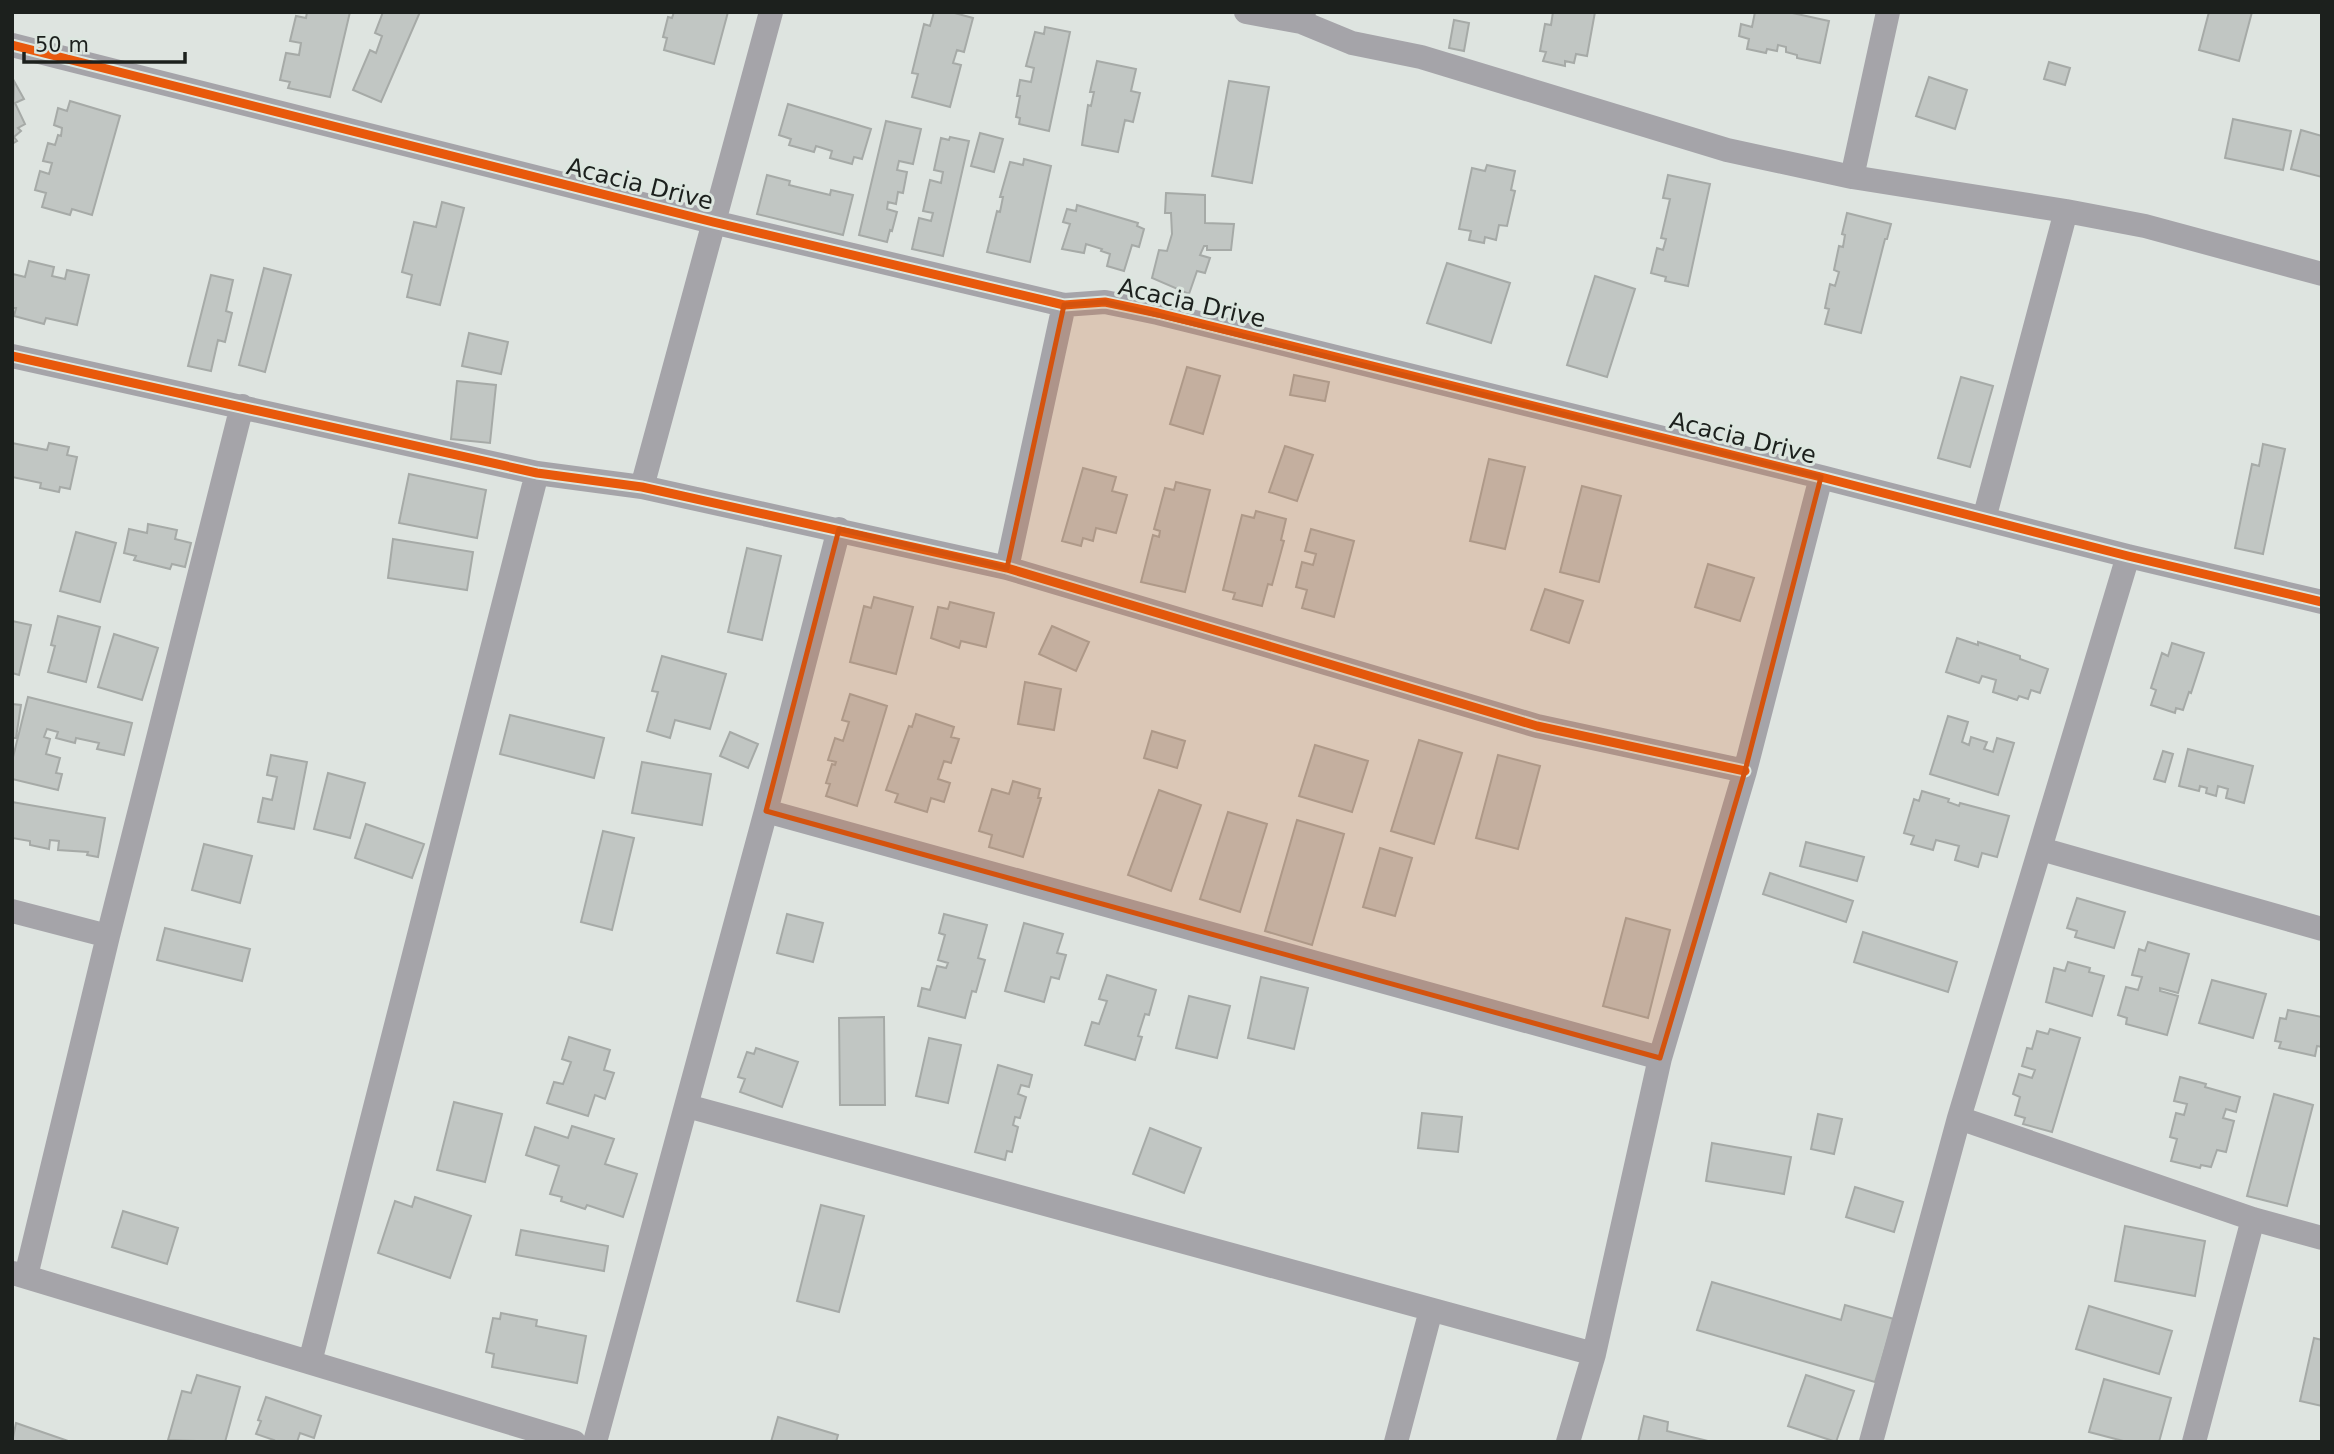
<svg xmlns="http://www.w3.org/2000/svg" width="2334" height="1454" viewBox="0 0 2334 1454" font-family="'DejaVu Sans',sans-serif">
  <rect width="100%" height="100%" fill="#dee4e0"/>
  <path fill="#c1c6c3" stroke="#a6aaa7" stroke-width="2" d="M307,12H350L330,97L288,88L290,82L280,80L286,53L299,55L301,43L290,41L296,16L306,18Z
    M383,12H420L381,102L353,90L370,50L376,53L382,36L375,33Z
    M674,12H728L714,64L664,50L667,38L663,37L668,17L672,18Z
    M934,12H951L973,18L964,52L957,50L953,63L961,65L950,107L912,97L918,74L912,73L924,24L930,26Z
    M1553,12H1595L1587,56L1576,54L1574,63L1565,61V66L1543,61L1546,52L1540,51L1545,24L1551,25Z
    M1755,12H1788L1829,21L1820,63L1797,58V55L1786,52V47L1778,45L1777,51L1767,49L1766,53L1747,49L1749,39L1739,36L1741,24L1752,27Z
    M2209,12H2252L2239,61L2199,50Z
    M1454,20L1469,23L1464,51L1449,48Z
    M1045,27L1070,32L1049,131L1019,124L1020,118L1016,117L1020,96H1017L1020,80L1031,82L1034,68L1026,66L1035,32L1044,34Z
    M1097,61L1136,69L1131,91L1140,93L1133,122L1125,120L1118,152L1082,145L1088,105L1091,106L1094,92H1090Z
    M2049,62L2070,68L2065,85L2044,79Z
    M1929,77L1967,90L1955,129L1916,116Z
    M14,81L24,99L15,103L25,124L18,128L21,131L14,137L17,141L12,144Z
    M1229,81L1269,87L1252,183L1212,176Z
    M70,101L120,116L92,215L72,209L70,215L42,207L46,193L35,190L40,171L49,174L52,163L43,161L48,143L55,145L58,135L61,136L62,128L54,125L58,108L67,111Z
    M788,104L871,129L862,159L854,157L852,164L830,158L832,151L816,146L814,152L789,145L791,139L779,135Z
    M2233,119L2291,131L2283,170L2225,158Z
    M886,121L921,129L913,164L899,161L897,170L907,172L903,193L898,192L896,204L888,202L887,209L897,212L892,231L890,230L887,242L859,235Z
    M2301,130L2322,136V177L2291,169Z
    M980,133L1003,139L994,172L971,166Z
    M950,137L969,141L943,256L912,249L919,218L931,221L933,213L923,211L930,180L941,183L943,172L934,170L941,138L949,140Z
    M1024,159L1051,166L1030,262L987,252L997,211L1000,212L1003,197H1000L1010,162L1023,165Z
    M1487,165L1515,171L1511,190L1515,191L1507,226L1499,225L1496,240L1485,237L1484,243L1469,240L1471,231L1459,229L1472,168L1485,171Z
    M767,175L790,181L789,185L830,195L831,190L853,195L843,235L757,214Z
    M1668,175L1710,184L1688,286L1665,281L1666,277L1651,273L1657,248L1663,250L1666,239L1661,238L1670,199L1663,198Z
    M1166,193L1205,195V223L1234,224L1231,250H1207V246H1204L1200,255L1210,258L1205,273L1197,271L1189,294L1152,278L1159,250L1167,251L1172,234L1171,213H1165Z
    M442,202L464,208L440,305L407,297L412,275L402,272L414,222L436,227Z
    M1077,205L1138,223L1137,226L1144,229L1139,247L1132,245L1124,271L1107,266L1110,254L1101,251L1102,249L1086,244L1084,253L1062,249L1070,224L1063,222L1067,209L1076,211Z
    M1847,213L1891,224L1887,239H1885L1861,333L1825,324L1829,309L1825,308L1830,284L1835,286L1839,272L1834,270L1839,246L1843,247L1845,235L1842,234Z
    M29,261L54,267L52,276L65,279L67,270L89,275L77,325L46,318L44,324L14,316L16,308H12L13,274L25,277Z
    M1447,263L1510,283L1491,343L1427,323Z
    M264,268L291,275L265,372L239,365Z
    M211,275L233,280L226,311L232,313L225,342L218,340L211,371L188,366Z
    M1595,276L1635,289L1607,377L1567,365Z
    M469,333L508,342L501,374L462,366Z
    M1187,367L1220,376L1203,434L1170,424Z
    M1294,375L1329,382L1325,401L1290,395Z
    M1961,377L1993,386L1970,467L1938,458Z
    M457,381L496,385L490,443L451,439Z
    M12,443L47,450L49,443L69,447L67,455L77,457L70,489L60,487L59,492L40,488L41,483L12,477Z
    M2263,444L2285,449L2263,554L2235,548L2252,464L2259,466Z
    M1285,446L1313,455L1297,501L1269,492Z
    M1489,459L1525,467L1505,549L1470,541Z
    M1083,468L1116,477L1112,491L1127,495L1116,533L1096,528L1093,541L1083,538L1081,546L1062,541Z
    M409,474L486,490L477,538L399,523Z
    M1176,482L1210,490L1185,592L1141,582L1153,535L1159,537L1160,531L1154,529L1165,488L1174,490Z
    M1582,486L1621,496L1599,582L1560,572Z
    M1256,511L1286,519L1281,540L1284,541L1272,585L1268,584L1262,606L1233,599L1235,593L1223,590L1242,515L1254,518Z
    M148,524L177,530L175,539L191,543L185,567L172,564L170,569L134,560L136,556L124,553L129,529L147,533Z
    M1311,529L1354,541L1334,617L1302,608L1307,590L1296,587L1302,562L1313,565L1316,554L1305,551Z
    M76,532L116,543L100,602L60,591Z
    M393,539L473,552L467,590L388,578Z
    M747,548L781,556L762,640L728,632Z
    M1708,564L1754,578L1740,621L1695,607Z
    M1545,589L1583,601L1569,643L1531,630Z
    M874,597L913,607L896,674L850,662L864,606L871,608Z
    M950,602L994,613L986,647L961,641L959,648L931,638L938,607L948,609Z
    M58,616L100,627L86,682L48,672L55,646L51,645Z
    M12,621L31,625L19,675L12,673Z
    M1052,626L1089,642L1076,671L1039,654Z
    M114,634L158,648L142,700L98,687Z
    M1957,638L1978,645V642L2020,656V659L2048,669L2040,693L2031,690L2028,699L2019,696L2017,700L1993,692L1996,680L1982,676L1979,683L1946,672Z
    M2172,643L2204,653L2191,693L2189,692L2183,710L2176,708L2175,713L2151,705L2156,690L2151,688L2162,653L2168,656Z
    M662,656L726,674L710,729L675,720L670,738L647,731L658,692L652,691Z
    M1025,682L1061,689L1054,730L1018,724Z
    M850,694L887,706L857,806L826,796L830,784L826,783L832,764L835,765L836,762L828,760L835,738L843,741L849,722L842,720Z
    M28,697L132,723L124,755L97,749L99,743L76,738L75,743L56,738L58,732L47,729L44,737L50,739L46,754L60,758L56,773L62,774L58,790L12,779V761Z
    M12,704L21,705L16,738H12Z
    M916,714L954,727L951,737L959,739L951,763L944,761L938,779L950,783L944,802L931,798L927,812L895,802L898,794L886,790L909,726L912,727Z
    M510,715L604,738L594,778L500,754Z
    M1948,716L1968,722L1962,742L1969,745L1971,737L1987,742L1984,749L1993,752L1997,738L2014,743L1998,795L1930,774Z
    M1152,731L1185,741L1177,768L1144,758Z
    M730,732L758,744L748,768L720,756Z
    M1419,740L1462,753L1434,844L1391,831Z
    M1315,745L1368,761L1352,812L1299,796Z
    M2188,749L2253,766L2244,803L2226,798L2228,789L2218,786L2216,796L2206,793L2207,788L2200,786L2199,791L2179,786Z
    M2163,751L2173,754L2165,782L2154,779Z
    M271,755L307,762L294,829L258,822L263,798L272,800L277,777L267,775Z
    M1498,755L1540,766L1518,849L1476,838Z
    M642,762L711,774L702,825L632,813Z
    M328,773L365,783L350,838L314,829Z
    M1013,781L1040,789L1038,798H1041L1023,857L989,847L992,835L979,831L992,789L1009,794Z
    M1159,790L1201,805L1171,891L1128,875Z
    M1922,791L1949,799L1948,802L1959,806L1960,803L2009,816L1997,857L1982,853L1978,867L1955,860L1959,846L1936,840L1933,850L1911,844L1914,836L1904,833L1914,799L1919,801Z
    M12,802L105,818L98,857L87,855L88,852L58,850L59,841L50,840L49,849L30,845V841L12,838Z
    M1228,812L1267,824L1240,912L1200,899Z
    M1297,820L1344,834L1312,945L1265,931Z
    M366,824L424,844L412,878L355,858Z
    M603,831L634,838L612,930L581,922Z
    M1806,842L1864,857L1857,881L1800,866Z
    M204,844L252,856L240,903L192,890Z
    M1380,848L1412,858L1395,916L1363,907Z
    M1770,873L1853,901L1846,922L1763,894Z
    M2077,898L2125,912L2114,948L2075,937L2077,931L2067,928Z
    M787,914L823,923L813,962L777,953Z
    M944,914L987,925L978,958L985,960L976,992L972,991L965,1018L918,1006L922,988L930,990L937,966L946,968L948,963L938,960L945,935L939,933Z
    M1626,918L1670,930L1648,1018L1603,1006Z
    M1024,923L1063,934L1057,953L1066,955L1059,979L1051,977L1044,1002L1005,991Z
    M165,928L250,949L242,981L157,960Z
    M1863,932L1957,962L1948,992L1854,962Z
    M2148,942L2189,954L2178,993L2160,988V991L2178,996L2167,1035L2126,1024L2127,1018L2118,1015L2126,987L2138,990L2142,977L2132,975L2139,949L2145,951Z
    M2068,962L2090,968L2089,972L2104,976L2092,1016L2046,1002L2054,968L2065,971Z
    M1107,975L1156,990L1149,1015L1145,1014L1138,1036L1142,1037L1135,1060L1085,1045L1092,1022L1099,1024L1107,1001L1099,999Z
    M1261,977L1308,988L1294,1049L1248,1038Z
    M2212,980L2266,994L2253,1038L2199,1023Z
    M1189,996L1230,1006L1217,1058L1176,1048Z
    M2288,1010L2322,1017V1047L2317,1046L2315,1056L2279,1048L2281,1042L2275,1041L2280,1018L2286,1019Z
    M884,1017L885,1105H840L839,1018Z
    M2050,1029L2080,1038L2052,1132L2023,1124L2025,1118L2015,1115L2020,1097L2013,1094L2019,1074L2032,1078L2035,1070L2022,1066L2027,1048L2032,1049L2037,1031L2048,1034Z
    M569,1037L610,1050L604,1070L614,1073L605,1099L595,1095L588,1116L547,1103L554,1082L563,1084L571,1062L562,1059Z
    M929,1038L961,1045L948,1103L916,1096Z
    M756,1048L798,1062L782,1107L740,1092L745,1079L738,1077L747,1052L754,1054Z
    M998,1065L1032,1075L1029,1087L1021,1085L1018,1094L1026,1097L1020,1118L1015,1117L1013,1125L1018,1127L1012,1152L1007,1151L1005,1160L975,1152Z
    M2180,1077L2206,1084L2205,1087L2240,1097L2236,1112L2226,1109L2223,1118L2234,1121L2226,1152L2217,1150L2211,1167L2201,1165L2200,1168L2171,1161L2177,1139L2170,1137L2176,1113L2184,1115L2187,1104L2174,1101Z
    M2274,1094L2313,1105L2287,1206L2247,1196Z
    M454,1102L502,1114L485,1182L437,1170Z
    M1422,1113L1462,1117L1458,1152L1418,1148Z
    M1818,1114L1842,1119L1834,1154L1811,1149Z
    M572,1126L614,1139L605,1164L637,1174L623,1217L587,1205L585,1209L561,1201L562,1197L550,1194L559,1166L526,1155L535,1127L568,1138Z
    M1150,1128L1201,1148L1184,1193L1133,1174Z
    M1712,1143L1791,1157L1784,1194L1706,1181Z
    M1855,1187L1903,1202L1894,1232L1846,1217Z
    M415,1197L471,1216L450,1278L378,1253L395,1201L412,1207Z
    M821,1205L864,1216L839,1312L797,1301Z
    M123,1211L178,1228L167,1264L112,1247Z
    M2125,1226L2205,1241L2195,1296L2115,1281Z
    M521,1230L608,1246L604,1271L516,1255Z
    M1712,1282L1841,1320L1845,1305L1894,1319L1875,1382L1697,1330Z
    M2089,1306L2172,1331L2159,1374L2076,1349Z
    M501,1313L537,1320L536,1326L586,1336L577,1383L492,1367L494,1354L486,1352L493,1318L500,1319Z
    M2314,1338L2322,1340V1406L2300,1401Z
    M197,1375L240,1387L225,1442L168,1440L182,1391L191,1393Z
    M1806,1375L1854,1391L1836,1442L1788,1426Z
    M2104,1379L2171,1398L2159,1442H2127L2089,1432Z
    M266,1397L321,1416L314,1438L300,1433L297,1442H273L274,1440L256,1434L261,1421L258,1420Z
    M1644,1416L1668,1422L1667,1431L1712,1442H1638Z
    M778,1417L838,1435L836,1442H771Z
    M16,1423L71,1442H12Z"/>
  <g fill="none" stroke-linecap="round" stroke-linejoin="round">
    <path stroke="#a5a4a9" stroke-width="24" d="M1246,12L1301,22L1304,12
      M1301,22L1352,43L1421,57L1727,150L1852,177L2066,211L2145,226L2322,274
      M12,45L713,222L1064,305L1105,302L1158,313L1821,477L2128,556L2322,602
      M1852,177L1888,12
      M12,356L537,473L642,487L1007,568L1537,726L1745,771
      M642,487L771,12
      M1984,519L2066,211
      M1007,568L1064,305
      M766,811L1660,1058
      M2041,849L2322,929
      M12,911L108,936
      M687,1106L1594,1354
      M1959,1118L2253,1219L2322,1238
      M13,1273L574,1442
      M26,1276L108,936L242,406
      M310,1362L537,473
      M595,1442L766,811L839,529
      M1396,1442L1431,1310
      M1568,1442L1594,1354L1660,1058L1745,771L1821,477
      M1871,1442L1959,1118L2128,556
      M2194,1442L2253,1219"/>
    <g stroke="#dce6df" stroke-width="13">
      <path id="cycleway" d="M12,45L713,222L1064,305L1105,302L1158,313L1821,477L2128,556L2322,602
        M12,356L537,473L642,487L1007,568L1537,726L1745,771"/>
    </g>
    <use href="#cycleway" stroke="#e8590c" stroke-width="9"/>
  </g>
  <path fill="#d4530e" fill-opacity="0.2" stroke="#d4530e" stroke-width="5" stroke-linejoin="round" d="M1105,302L1821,477L1745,771L1660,1058L766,811L839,529L1007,568L1064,305Z"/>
  <g text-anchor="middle" stroke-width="6" stroke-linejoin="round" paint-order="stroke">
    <g font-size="24" fill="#1c201d" stroke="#dce6df">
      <text transform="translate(640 184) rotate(14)" y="8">Acacia Drive</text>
      <text transform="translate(1192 303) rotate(13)" y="8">Acacia Drive</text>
      <text transform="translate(1743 438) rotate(14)" y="8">Acacia Drive</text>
    </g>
  </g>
  <rect width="2334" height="1454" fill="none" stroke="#1c201d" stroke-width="28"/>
  <path d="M24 52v10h161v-10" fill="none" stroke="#1c201d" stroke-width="3.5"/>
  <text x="35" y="52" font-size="21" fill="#1c201d" stroke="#dce6df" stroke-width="5" paint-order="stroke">50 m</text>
</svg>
